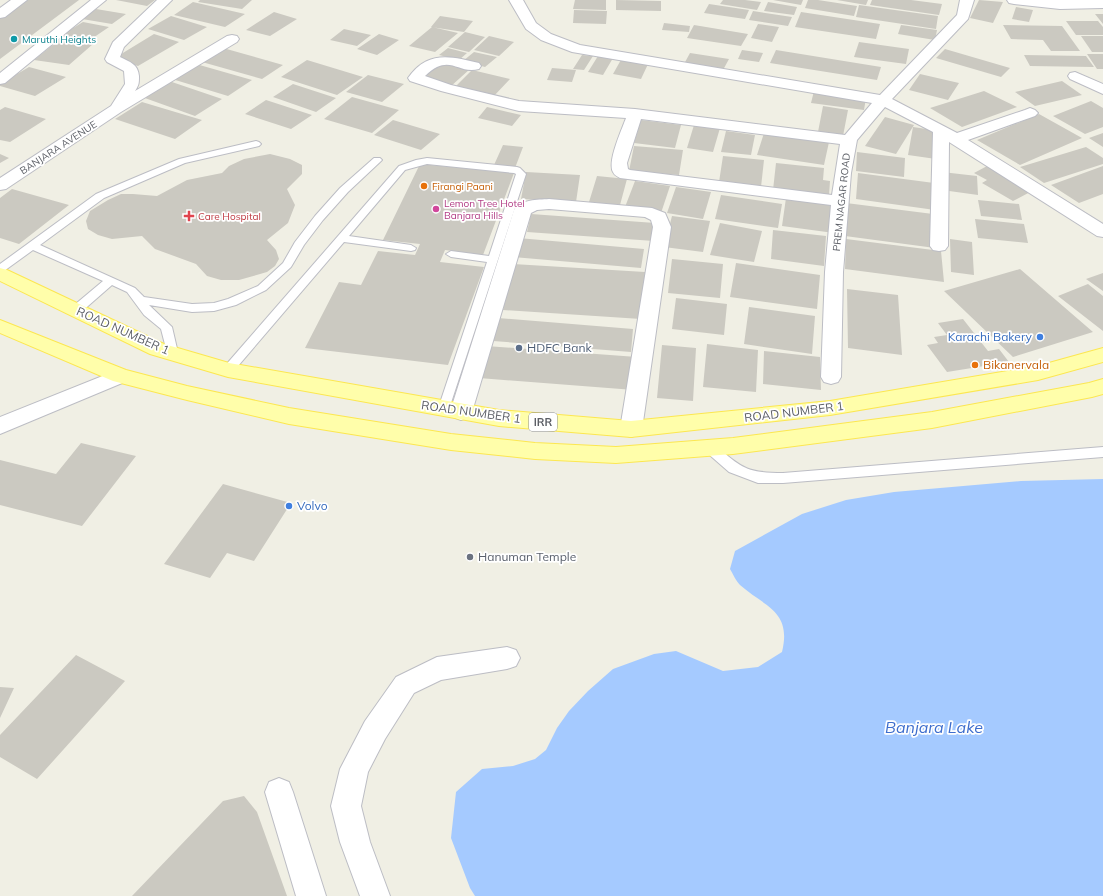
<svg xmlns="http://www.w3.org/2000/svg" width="1103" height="896" viewBox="0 0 1103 896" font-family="Mulish,sans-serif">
  <rect width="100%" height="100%" fill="#f0efe4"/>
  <path fill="#a5caff" d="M1103,479V896H475L470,888L451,838L456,792L482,769L513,766L535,759L546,750L557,728L569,711L588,691L613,669L654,654L676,651L723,671L758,667L782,652C792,611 765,607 740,585C736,581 733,574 730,569L735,551L802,514L846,500L894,492L1021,481Z"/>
  <path fill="#cbc9c1" d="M25,0H79L0,59V18Z
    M116,0H155L147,6Z
    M200,0H252L242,9L198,2Z
    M575,0H606V10L573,9Z
    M616,0L661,1V11L616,10Z
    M723,0H745L761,2L757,10L720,4Z
    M773,0H803L801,5Z
    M808,0H818L857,6L854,16L805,8Z
    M837,0H868L866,5Z
    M872,0H911L942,4L939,15L870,5Z
    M979,0L1003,2L993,23L970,18Z
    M193,2L245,14L225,27L174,15Z
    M768,2L797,7L794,15L764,11Z
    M709,4L749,10L745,19L704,13Z
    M859,5L938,16L936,29L856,17Z
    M1016,7L1033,10L1029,22L1012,19Z
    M96,9L126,14L112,24L82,19Z
    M574,10L607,11L606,24L573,23Z
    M753,11L792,17L788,26L749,20Z
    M274,12L297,19L270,36L246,30Z
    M801,12L880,24L876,39L795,27Z
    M1095,14H1103V24Z
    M171,16L207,27L184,40L148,29Z
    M440,16L473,21L464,32L431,27Z
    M1066,21H1098L1103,27V35H1076Z
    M83,22L109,27L87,42L60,36Z
    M664,23L690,26L689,32L662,30Z
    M758,24L779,27L772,42L751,38Z
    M694,25L748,34L741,46L687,38Z
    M901,25L937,30L935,40L898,34Z
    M1003,25L1062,26L1080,51H1051L1043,40L1011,39Z
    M432,27L458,33L435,52L409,46Z
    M344,29L371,35L357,46L330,40Z
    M465,32L485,37L469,52L448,47Z
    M154,34L179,42L138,66L113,59Z
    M379,34L399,40L377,55L357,49Z
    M489,36L514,42L499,56L474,50Z
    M1081,36H1103V52H1092Z
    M59,40L93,44L69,65L34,60Z
    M859,42L909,49L906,64L854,57Z
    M223,48L283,65L262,79L202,62Z
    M448,48L467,53L459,60L439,55Z
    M945,49L1010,68L1001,77L936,58Z
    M742,50L763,53L759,62L738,59Z
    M776,50L881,67L877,80L770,63Z
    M474,52L497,57L485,67L463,61Z
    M690,53L729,59L723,70L684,64Z
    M1087,54H1103V69H1097Z
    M582,55L593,56L584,70L573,69Z
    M1024,55L1086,56L1094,67L1030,66Z
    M598,56L613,58L603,75L588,72Z
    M622,58L649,62L641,79L613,74Z
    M307,60L363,77L337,95L281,77Z
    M441,61L470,69L450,87L420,78Z
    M196,64L252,80L228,96L172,79Z
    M29,67L66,77L35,96L0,86V84Z
    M552,68L576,70L572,82L547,80Z
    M472,70L510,79L493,97L454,88Z
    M920,74L959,83L948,100L909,90Z
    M368,75L404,84L382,102L346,92Z
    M169,81L222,99L195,116L142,97Z
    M1062,81L1082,95L1035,106L1015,92Z
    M293,84L336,98L316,112L273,97Z
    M814,91L866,98L864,110L811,103Z
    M984,91L1017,107L962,127L930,108Z
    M352,97L399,110L372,133L324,119Z
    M266,100L312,115L291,129L245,114Z
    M1091,101L1103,108V127L1085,134L1053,116Z
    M142,102L202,120L175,139L115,119Z
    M823,106L848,110L843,136L818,132Z
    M5,107L46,119L10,142L0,140V110Z
    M487,107L521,115L512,126L478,118Z
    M1039,114L1082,138L1020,165L977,140Z
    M885,117L914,125L896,154L865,146Z
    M393,120L440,134L421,150L374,135Z
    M641,120L681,125L675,148L634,143Z
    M694,125L720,128L713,152L687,148Z
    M913,127L940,131L936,159L908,155Z
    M726,131L755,135L751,155L721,152Z
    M764,133L829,142L824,165L757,155Z
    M1103,133V147L1089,138Z
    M503,145L523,147L515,168L494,165Z
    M634,146L683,150L679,175L629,171Z
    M1086,147L1103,158V164L1044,183L1020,167Z
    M857,152L905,158L904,177L856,171Z
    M0,154L9,158L0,163Z
    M270,154L290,159L302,165V174L287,189L295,205L288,223L267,240L276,250L279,259L275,266L267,272L239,280H221L207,276L196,264L155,249L142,236L112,239L98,235L88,229L86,221L90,211L108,200L121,194H133L157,196L187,180L222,173L229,166L244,159Z
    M723,156L764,160L761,187L719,182Z
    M776,163L824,168L823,180L830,181L829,196L773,190Z
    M420,164L514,173L483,255L445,250L440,262L484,267L448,365L305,348L339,282L361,285L378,251L415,255L420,244L383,240Z
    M989,165L1034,190L1013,201L982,183L987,180L974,173Z
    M1103,166V194L1079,203L1051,185Z
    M526,172L580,175L576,202L521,199Z
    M942,172L977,176L978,195L942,190Z
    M858,173L934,183L935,210L856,199Z
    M597,176L627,179L620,205L589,202Z
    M635,181L670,186L661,213L625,207Z
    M676,187L711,192L703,219L667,213Z
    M12,189L69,205L19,244L0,238V198Z
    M721,195L782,204L778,228L715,219Z
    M786,198L835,205L834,233L782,226Z
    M978,200L1019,204L1022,220L981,216Z
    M846,203L933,214L935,248L845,236Z
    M531,214L655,223L654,241L527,232Z
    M672,216L710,221L703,252L664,247Z
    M975,219L1024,224L1028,243L978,238Z
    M720,223L762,231L754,262L710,255Z
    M773,230L826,236L824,266L771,259Z
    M518,238L644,249L641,268L513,257Z
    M846,239L941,251L944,282L845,269Z
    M950,239L972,242L974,275L951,272Z
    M672,259L723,264L720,298L668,293Z
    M736,263L820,275L817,309L730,297Z
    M513,264L645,272L641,319L503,310Z
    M1020,269L1093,332L1013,357L944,291Z
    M1103,273V291L1086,279Z
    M1088,284L1103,296V331L1058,296Z
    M847,289L898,295L902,355L848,348Z
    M676,298L727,304L724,335L672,329Z
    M749,307L815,316L812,354L744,344Z
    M498,318L633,329L631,352L493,341Z
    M963,319L988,351L999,349L1009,362L947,372L927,345L938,343L934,337L947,335L938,323Z
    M707,344L758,350L756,392L703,387Z
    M662,345L696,348L693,401L657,398Z
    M486,346L637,357L634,390L479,378Z
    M764,351L820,357L821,390L763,384Z
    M81,443L136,456L82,526L0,505V460L56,474Z
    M223,484L291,503L254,561L227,553L210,578L164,564Z
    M76,655L125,681L37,779L0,757V735Z
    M0,687L14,688L0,718Z
    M244,796L257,812L287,896H132L223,801Z"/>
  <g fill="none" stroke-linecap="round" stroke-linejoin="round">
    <g stroke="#bcbdc4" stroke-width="2">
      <path id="service" d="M256,141L259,142L261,144L259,146L185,163L104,198L40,245L135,288L144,297L192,304L214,303L228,299L258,286L283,263L295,242L315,216L340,188L374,158H380L382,160L380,162L348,192L323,220L304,245L291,267L266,290L236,305L214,311L192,312L149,305L172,327L178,353L176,356H168L161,329L144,315L127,292L112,285L80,313H72L70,310L72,307L103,281L33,250L4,271L0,272V264L96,194L179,159Z
        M427,158L517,167L520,168L526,174L448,412L444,413L440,412L438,409L487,262L451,257L446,254L451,251L489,256L516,174L514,173L427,164L405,170L349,236L411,245L416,248L415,250L411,251L344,242L232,373L228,374L224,373L222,370L224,367L399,166L416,160Z
        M710,443L715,445C742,468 746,473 783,473L1103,447V457L783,483H758L729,472L705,451L704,448L705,445Z"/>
    </g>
    <g stroke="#bcbdc4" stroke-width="2">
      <path id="minor" d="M11,0H27L5,17L0,18V8Z
        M91,0H106L5,83L0,84V73Z
        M157,0H172L124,47L120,57C130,62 138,64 139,76C139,83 139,85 135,91L227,36L232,35L237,36L239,39L237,42L121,112L6,189L0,190V178L111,106L125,84L124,71L107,62L105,59L113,42Z
        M509,0H523L536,23L551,34L580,45L880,95L957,15L960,0H974L968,19L892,99L957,133L1025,110L1030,108L1035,110L1038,113L1035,116L968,140L1103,224V237L1097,236L949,142L948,246L945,250L939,251L933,250L930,246L933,132L885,107L857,140L851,173L843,272L841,377L838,382L831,384L824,382L821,377L825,272L831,205L620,178C617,176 614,175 613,172C607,162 622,129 626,118L519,111L441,91L410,81L408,78C427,50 451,56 479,63L481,66L479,69C457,75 450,52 425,76L451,85L519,101L635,109L845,135L872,103L572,52L541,40L526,29ZM641,119L840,144L832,195L630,170L628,169L627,163Z
        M1007,0H1103V8L1060,9L1014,4L1009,3Z
        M1075,72L1103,84V94L1070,79L1068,76L1070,73Z
        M549,199L652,208L665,213L671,227L642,429L639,434L631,437L623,434L620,429L653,227L651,220L645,217L549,209L537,210L531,213L472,412L469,417L461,420L453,417L450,412L514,210C522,199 537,200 549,199Z
        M120,369L127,371L130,376L127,381L0,434V417Z
        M507,647L516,650L520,658L516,666L507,669L441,680L414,693L385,739L368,772L361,806L370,842L390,896H360L340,842L331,806L340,769L365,721L396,677L437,657Z
        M279,778L289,782L293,792L326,896H296L265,792L269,782Z"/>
    </g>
    <g stroke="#fce751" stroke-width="2">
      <path id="primary" d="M0,268L7,270L164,344L229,363L499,410L631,421L830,401L1038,366L1103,348V362L1038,380L830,415L631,437L499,426L228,377L150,354L0,281Z
        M0,320L126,370L187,386L289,408L451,434L535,443L616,447L733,438L932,412L1089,383L1103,379V394L1092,397L932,428L733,454L616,463L535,459L451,450L289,424L187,400L113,381L0,333Z"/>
    </g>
    <use href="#service" fill="#fff" fill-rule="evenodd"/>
    <use href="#minor" fill="#fff" fill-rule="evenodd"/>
    <use href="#primary" fill="#fffeaa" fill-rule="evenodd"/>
  </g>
  <circle fill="#0f9aa8" stroke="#fff" stroke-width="1.5" cx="14" cy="39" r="4"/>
  <g fill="#e8710a" stroke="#fff" stroke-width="1.5">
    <circle cx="424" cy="186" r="4"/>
    <circle cx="975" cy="365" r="4"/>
  </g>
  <circle fill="#d1479c" stroke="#fff" stroke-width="1.5" cx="436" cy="209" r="4"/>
  <path fill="#e0444e" stroke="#fff" stroke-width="1.5" d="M187 210h4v4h4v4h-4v4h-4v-4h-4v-4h4z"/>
  <g fill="#3f7fe0" stroke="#fff" stroke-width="1.5">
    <circle cx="1040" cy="337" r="4"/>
    <circle cx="289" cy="506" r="4"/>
  </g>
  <circle fill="#5c6f8a" stroke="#fff" stroke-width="1.5" cx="519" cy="348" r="4"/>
  <circle fill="#6b7280" stroke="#fff" stroke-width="1.5" cx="470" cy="557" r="4"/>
  <g text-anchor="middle" stroke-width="3.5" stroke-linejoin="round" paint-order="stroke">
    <g font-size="10" fill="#0d838f" stroke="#fff" text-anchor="start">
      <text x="22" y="43">Maruthi Heights</text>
    </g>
    <g font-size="10" fill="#5c5f66" stroke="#fff">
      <text transform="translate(58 147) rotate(-33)" y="4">BANJARA AVENUE</text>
      <text transform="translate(841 202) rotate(-84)" y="4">PREM NAGAR ROAD</text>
    </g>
    <g font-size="10" fill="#c56008" stroke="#fff" text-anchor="start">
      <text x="432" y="190">Firangi Paani</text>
    </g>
    <g font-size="10" fill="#b23c85" stroke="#fff" text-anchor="start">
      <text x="444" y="207">Lemon Tree Hotel<tspan x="444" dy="12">Banjara Hills</tspan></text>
    </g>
    <g font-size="10" fill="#be3a42" stroke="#fff" text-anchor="start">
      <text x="198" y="220">Care Hospital</text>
    </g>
    <rect fill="#fff" stroke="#8d8f94" stroke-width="1" x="529" y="413" width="28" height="18" rx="3"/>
    <g font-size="11" font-weight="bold" fill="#5c5f66">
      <text x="543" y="426">IRR</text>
    </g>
    <g font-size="12" fill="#5c5f66" stroke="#fff">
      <text transform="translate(123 331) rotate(24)" y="4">ROAD NUMBER 1</text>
      <text transform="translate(471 412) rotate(8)" y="4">ROAD NUMBER 1</text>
      <text transform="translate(794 412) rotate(-7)" y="4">ROAD NUMBER 1</text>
    </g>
    <g font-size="12" fill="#366cbe" stroke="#fff" text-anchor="end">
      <text x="1032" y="341">Karachi Bakery</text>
      <text x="297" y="510" text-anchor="start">Volvo</text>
    </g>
    <g font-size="12" fill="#4e5e75" stroke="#fff" text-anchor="start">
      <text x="527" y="352">HDFC Bank</text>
    </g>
    <g font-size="12" fill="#c56008" stroke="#fff" text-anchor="start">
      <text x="983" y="369">Bikanervala</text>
    </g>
    <g font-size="12" fill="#5b616d" stroke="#fff" text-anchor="start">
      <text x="478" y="561">Hanuman Temple</text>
    </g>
    <g font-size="16" font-style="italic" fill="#3d6dcd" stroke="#fff">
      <text x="934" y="733">Banjara Lake</text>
    </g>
  </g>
</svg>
